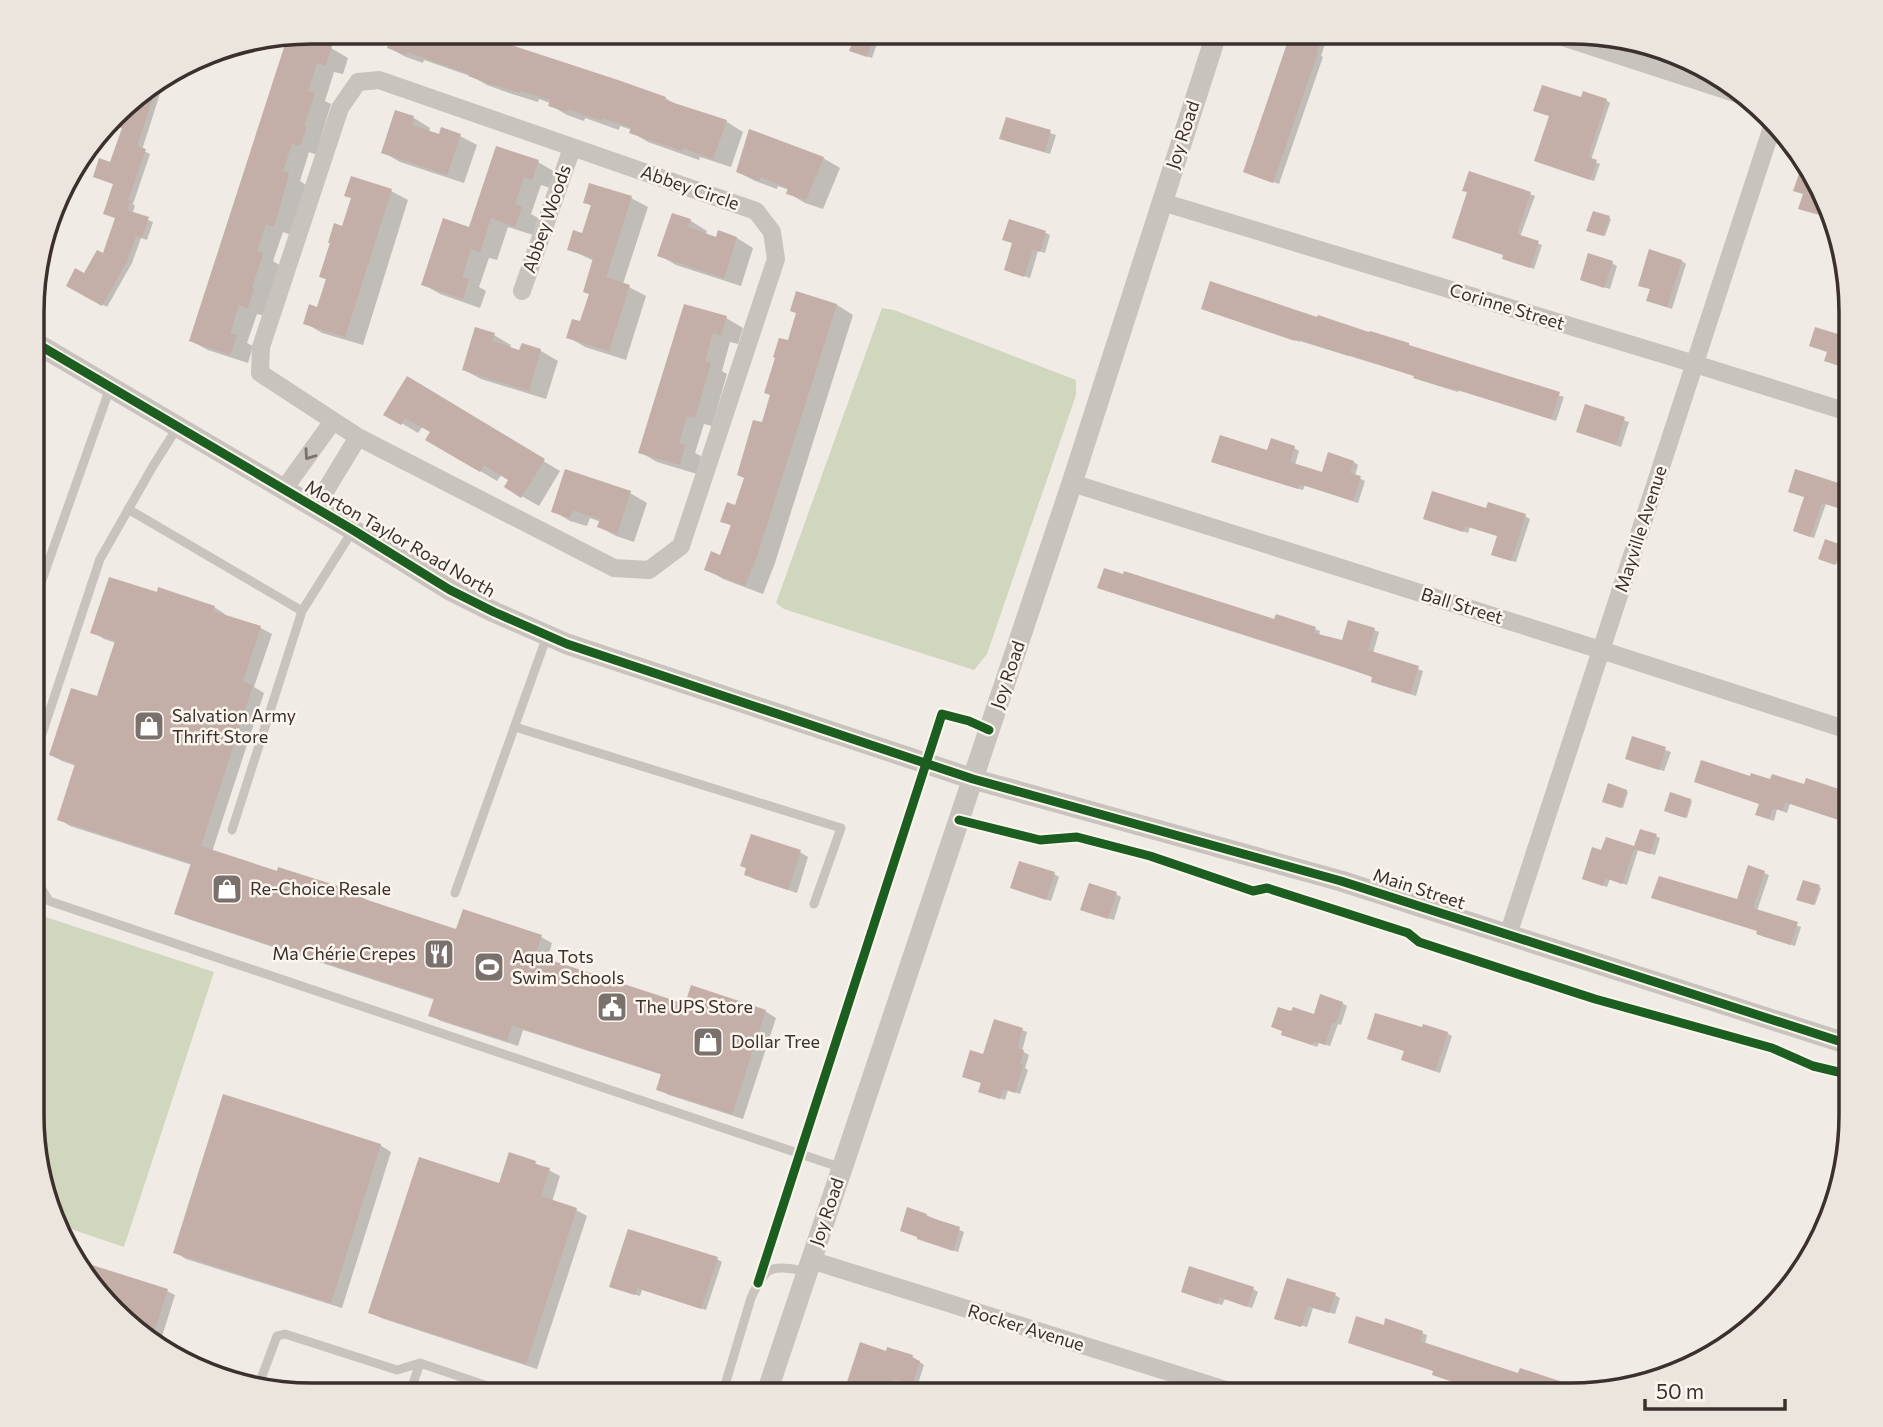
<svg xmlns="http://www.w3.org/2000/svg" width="1883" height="1427" viewBox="0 0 1883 1427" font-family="Commissioner,sans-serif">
  <rect width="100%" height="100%" fill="#f0ebe5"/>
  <path fill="#d1d6bf" d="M882,308L894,310L1076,380V395L987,654L974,670L784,609L776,603Z
    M33,913L214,972L124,1247L56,1224L32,1134Z"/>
  <path fill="#0003" d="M347,32H477L511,46L665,98L679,106L727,122L743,132L731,167L700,157L699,160L648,142L631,132L632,130L620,126L619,130L585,118L584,121L567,115L550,105V103L539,99L538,102L509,93L487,85L473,77L424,60L423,63L406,57L389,48L391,43L380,39L377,45L360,39Z
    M828,32H881L872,58L857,53L855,40Z
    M1291,32H1329L1321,56L1323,57L1279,184L1245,172Z
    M290,35L331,48L348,58L343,74L334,72L325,101L331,104L321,137L323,138L317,155L309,152L300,181L306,185L291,235L283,232L273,261L279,265L265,316L257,314L247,343L253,346L248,363L208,350L191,341Z
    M170,76L167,85L163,84L142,150L150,154L133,204L135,206L132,214L153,222L147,240L141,238L132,263L107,307L68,285L85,275L104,256L117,218L115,184L111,164L123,128L109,123L127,101Z
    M1582,100H1606L1610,103L1591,160L1600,164L1594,181L1540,162Z
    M414,118L430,128L429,132L440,136H460L477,145L464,183L400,162L383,152Z
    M1007,119L1056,135L1050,154L1006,141Z
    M823,158L840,168L823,209L805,203L788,193L789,190L778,186L777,189L755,181L738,172Z
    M538,162L555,172L550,188L541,185L531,214L538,218L533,235L508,227L497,260L489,258L479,287L486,291L480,308L440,294L423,284L470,229Z
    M1470,173L1535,196L1520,237L1542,245L1534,269L1508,260L1469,193Z
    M391,191L408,200L363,345L322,333L305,323L318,309L327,280L321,276Z
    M631,198L648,207L623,284L646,296L626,360L585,347L568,337L582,323L591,294L594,261L569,249L583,235L592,206L585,202Z
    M673,215L691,221L707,231L706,235L717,239L737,238L753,248L741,286L676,265L659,255Z
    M1609,218L1611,219L1605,236L1590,231Z
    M1046,233L1050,235L1045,253L1038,251L1030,278L1011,272Z
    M1682,261L1686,264L1672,309L1654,303L1652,290L1640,285Z
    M1612,263L1617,266L1610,289L1587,282Z
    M837,305L853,315L775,563L763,594L723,579L707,569L721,557L733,527L723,521L736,507L789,342Z
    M685,306L726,318L743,328L738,344L730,342L722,371L727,374L712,426L704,424L695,453L701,456L697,474L657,462L640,452Z
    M1208,311L1318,319L1564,397L1556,421L1459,390L1458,392L1420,380L1415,376L1300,341V342Z
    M494,335L511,345L509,349L521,352L523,345L541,351L558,361L546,399L481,379L464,370Z
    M407,379L560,471L539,506L506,487L511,479L502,474L497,481L427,439L432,432L423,426L418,433L386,414Z
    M1586,407L1629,422L1621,447L1584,434Z
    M1294,448L1299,451L1295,465L1323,474L1354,462L1358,465L1355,476L1365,481L1358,503L1305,485L1303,490L1218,464Z
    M566,471L630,493L647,503L634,542L616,536L599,527L601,522L590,518L587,526L570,521L553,511Z
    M1796,471L1851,489V512L1826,504L1814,538L1799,533L1806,497Z
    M1487,510L1525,516L1530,519L1516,562L1498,557L1499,536L1470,527L1468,533L1430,521Z
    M1841,546L1843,547L1837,564L1822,559Z
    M1104,590L1315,629L1320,631L1319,636L1343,643L1374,630L1379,632L1373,653L1423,671L1416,696L1378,684L1374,677Z
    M158,594L214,607L225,614L224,616L261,628L272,634L254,687L264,693L212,852L278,873L356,894L367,900L457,931L541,937L552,943L547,961L686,1006L765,1011L776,1018L743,1119L669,1095L658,1089L663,1075L523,1030L518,1046L441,1021L430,1015L435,1000L188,919L177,913L192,865L70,826L59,819L76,766L62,761L51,755L98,698L116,643L104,639L93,632Z
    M1633,738L1671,752L1664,771L1632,761Z
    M1751,778L1805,787L1807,781L1851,795V824L1790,804L1787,813L1777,809L1774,821L1762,817L1760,804Z
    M1626,791L1628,792L1623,808L1606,802Z
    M1690,800L1692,801L1687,818L1668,812Z
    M1656,836L1660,838L1655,855L1638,850L1627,885L1610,879L1607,887L1588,880L1602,852L1635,848Z
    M800,852L808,857L797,893L754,879L746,874Z
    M1749,867L1769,875L1757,911L1801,927L1795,946L1762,936L1759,931L1654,898L1738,902Z
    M1054,874L1059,877L1051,901L1017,890Z
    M1819,887L1821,888L1815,905L1800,900Z
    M1116,894L1121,897L1114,920L1087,912Z
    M1342,1003L1347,1006L1341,1025L1338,1024L1330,1046L1319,1043L1317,1047L1283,1034L1292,1013L1315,1016Z
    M1022,1030L1027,1032L1022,1051L1029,1055L1025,1068L1028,1070L1020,1094L1008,1090L1005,1100L980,1091L984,1056Z
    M1423,1030L1447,1033L1452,1036L1440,1073L1408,1062L1403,1059L1405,1051L1369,1039Z
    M380,1145L391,1152L342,1308L186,1259L175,1252Z
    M510,1154L535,1163L560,1176L552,1202L576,1210L587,1216L537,1369L381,1318L370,1312L500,1185Z
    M926,1215L964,1232L958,1252L919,1238Z
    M717,1259L722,1262L706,1310L642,1290L640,1296L616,1289Z
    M78,1262L167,1291L175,1295L159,1346L127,1326Z
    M1253,1289L1258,1292L1252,1308L1225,1299L1222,1305L1188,1294Z
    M1335,1295L1340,1298L1335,1314L1313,1308L1307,1327L1276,1318Z
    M1385,1327L1422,1333L1427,1335L1425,1344L1519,1376L1521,1370L1587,1392L1571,1396L1513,1395L1494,1389L1492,1395L1439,1377L1435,1371Z
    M889,1350L913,1357L924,1365L917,1387L898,1381L893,1395H889L849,1382L887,1353Z"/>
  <path fill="#c3afa7" d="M312,32H337L325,66L317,63L308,91L315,93L304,126L307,127L300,146L292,144L283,171L289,173L280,207L274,227L266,224L257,251L263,254L252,288H254L248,308L239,305L230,333L237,335L230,355L189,341L288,35Z
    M393,32H483L505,41V43L618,80L666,97L665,100L727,120L713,159L683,148L682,151L629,133L631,128L603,118L602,121L568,109L567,112L548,106L550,100L521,91L520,93L490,84L468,76L469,74L407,52L406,55L387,48Z
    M856,32H875L867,57L849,51Z
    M1291,32H1323L1317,52H1318L1273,183L1243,172Z
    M158,83L137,146L146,149L128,200L131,201L127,210L149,217L142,238L136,236L127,261L102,306L66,286L75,268L84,273L97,250L103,253L115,218L103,214L113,184L93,177L99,158L110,162L122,128L109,123L127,101Z
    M1542,85L1581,97L1583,91L1607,99L1588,157L1597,160L1590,180L1534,161L1549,116L1533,111Z
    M395,110L414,116L412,125L439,134L441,127L461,134L447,175L381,153Z
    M1006,117L1051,130L1045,152L999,139Z
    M749,129L824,157L806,200L786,194L788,188L761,177L759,181L736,172Z
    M496,146L539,160L532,180L524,177L515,204L522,207L515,227L491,218L480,252L471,249L462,277L469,279L463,299L421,285L443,218L469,227Z
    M1803,162L1823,188L1830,218L1798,209L1803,194L1793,191Z
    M1469,171L1531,192L1517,234L1539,241L1530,268L1502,259L1503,255L1452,238L1467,192L1462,191Z
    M351,176L392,189L345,337L303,324L309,304L317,307L326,279L319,277L330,243H328L334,223L342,226L351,198L344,196Z
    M589,183L632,196L606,277L630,285L609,351L566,338L572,319L580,321L589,294L583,292L593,258L567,250L573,230L582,233L591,205L583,203Z
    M1593,211L1610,216L1603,236L1586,231Z
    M672,213L691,219L688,227L716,237L718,230L737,237L724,278L657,256Z
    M1009,219L1046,231L1040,252L1033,249L1024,277L1004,270L1012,243L1002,240Z
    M1649,249L1682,260L1667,307L1646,301L1650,289L1638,286Z
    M1588,253L1613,261L1604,288L1580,280Z
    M1210,281L1317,317L1318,315L1369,332L1370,331L1409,343V345L1560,392L1551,419L1454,389L1453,390L1413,378L1414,376L1349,355V356L1295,339V341L1201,309Z
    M796,291L837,304L758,553L745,586L704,570L711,551L720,555L731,525L720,522L727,502L735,505L744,478L737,475L753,420L762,422L770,395L764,393L775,358L773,357L779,338L788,340L796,313L790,311Z
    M684,304L727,316L721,336L713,333L705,361L711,363L695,418L687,416L679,443L685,445L680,465L638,453Z
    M475,327L495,333L492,341L519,350L522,343L541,349L529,391L462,370Z
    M1815,327L1851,338V370L1824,361L1827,352L1809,346Z
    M407,376L545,459L521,498L504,487L508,480L484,465L480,472L425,440L430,432L405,418L401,425L383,415Z
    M1585,404L1625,417L1616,445L1576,432Z
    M1220,435L1267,450L1271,438L1295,446L1290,462L1322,472L1328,452L1354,461L1350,473L1361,476L1353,501L1299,484L1298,489L1211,462Z
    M565,469L631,491L617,534L597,527L600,519L573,510L570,518L551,512Z
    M1795,469L1851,487V512L1822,503L1810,537L1793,531L1804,497L1788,492Z
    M1432,491L1486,508L1488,502L1526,514L1511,561L1491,555L1497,536L1465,526L1463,532L1423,519Z
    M1825,539L1842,545L1835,565L1818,559Z
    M1104,568L1123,574L1124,571L1274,619L1276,614L1316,627L1314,633L1342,640L1348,620L1375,628L1368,650L1419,666L1410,694L1371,682L1372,677L1324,660L1097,588Z
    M109,577L157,592L158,587L215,606L213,611L261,626L243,681L253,685L201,846L277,871L278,867L357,892L355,896L456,929L463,909L542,935L535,955L685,1004L691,985L766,1010L732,1114L656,1090L661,1074L512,1025L507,1041L428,1016L434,998L174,914L191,863L57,820L75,764L49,755L71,688L97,696L115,641L90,633Z
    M1632,736L1666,747L1659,770L1625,759Z
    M1701,760L1750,776L1751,773L1770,779L1772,774L1804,784L1806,778L1851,793V824L1785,802L1782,811L1773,808L1769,819L1755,815L1759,804L1694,782Z
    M1608,783L1627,790L1621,808L1602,802Z
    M1670,792L1691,799L1685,818L1664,811Z
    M1640,829L1657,834L1650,854L1634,849L1622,884L1605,878L1603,886L1582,879L1592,847L1601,850L1606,837L1634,846Z
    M751,834L801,850L788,890L744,875L746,868L740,866Z
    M1019,861L1055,872L1046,900L1010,888Z
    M1748,865L1765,871L1753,908L1798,922L1790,945L1756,934L1757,931L1651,898L1659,876L1737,899Z
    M1803,880L1820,885L1813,905L1796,900Z
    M1089,883L1117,892L1108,919L1080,910Z
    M1320,994L1343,1002L1336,1023L1332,1022L1325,1045L1314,1041L1312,1045L1281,1035L1282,1031L1271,1027L1278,1007L1291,1011L1293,1007L1314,1014Z
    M1375,1013L1422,1027L1423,1024L1448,1032L1435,1071L1401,1060L1404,1051L1367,1039Z
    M994,1019L1023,1028L1017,1048L1024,1050L1020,1064L1023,1065L1015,1093L1003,1089L1000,1099L978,1092L981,1083L962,1077L970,1050L983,1054Z
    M223,1094L381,1144L331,1303L173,1253Z
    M509,1152L536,1161L535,1164L550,1168L541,1196L577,1208L526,1364L368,1313L419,1157L499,1183Z
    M907,1207L927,1214L926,1216L960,1227L953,1251L917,1239V1237L900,1231Z
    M628,1229L718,1257L701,1309L637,1288L635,1295L609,1287Z
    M76,1260L168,1289L151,1341L127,1326Z
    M1189,1266L1254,1287L1247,1307L1219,1297L1217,1304L1181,1292Z
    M1287,1278L1336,1293L1329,1313L1308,1306L1301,1327L1274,1319Z
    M1356,1316L1384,1325L1385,1318L1423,1331L1420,1341L1518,1373L1520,1368L1590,1391L1571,1396L1512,1395L1489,1388L1487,1393L1432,1375L1433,1371L1348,1343Z
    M860,1342L886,1351L887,1347L913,1355L912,1358L920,1361L912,1385L893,1379L888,1395L847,1382Z"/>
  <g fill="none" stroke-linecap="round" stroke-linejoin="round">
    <path stroke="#c9c3be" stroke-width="9" d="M128,509L302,611
      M33,599L36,597L110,388
      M515,727L841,828L814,904
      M33,761L100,559L153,466L177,428
      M232,830L302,611L353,530
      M33,874L49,901L842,1168
      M455,893L547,636
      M260,1381L299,1395
      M258,1387L277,1336L285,1334L397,1370L420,1363L514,1395
      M409,1395L420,1363
      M461,1395L467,1379
      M722,1395L751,1298C767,1263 771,1266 807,1271"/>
    <path stroke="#c9c3be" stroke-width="18" d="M1547,32L1753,99
      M379,80L756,211L772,232L776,259L681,546L649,570L614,568L358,437L260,373L261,347L340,108L358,82Z
      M1162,202L1695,364L1851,413
      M522,291L572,148
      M1072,483L1601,650L1851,731
      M284,489L333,421
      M315,508L358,437
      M1508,935L1773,124
      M811,1260L1242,1395"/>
    <path stroke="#c9c3be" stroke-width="21" d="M34,342L353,530L450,590L494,612L567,644L973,779L1341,881L1851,1045
      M766,1395L1072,483L1217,32"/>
    <g stroke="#fbf5ee" stroke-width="13">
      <path id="cycleway" d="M34,342L353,530L450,590L494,612L567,644L973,779L1341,881L1851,1045
        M959,820L1040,840L1077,837L1150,856L1253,891L1267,888L1408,933L1419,942L1595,999L1772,1048L1813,1066L1851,1075
        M758,1283L942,714L969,721L989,730"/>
    </g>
    <use href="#cycleway" stroke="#1b5e20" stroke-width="9"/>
  </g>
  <defs><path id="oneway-chevron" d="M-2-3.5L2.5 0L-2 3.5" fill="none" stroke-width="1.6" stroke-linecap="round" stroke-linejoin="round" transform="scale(1.75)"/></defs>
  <use stroke="#7b726d" href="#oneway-chevron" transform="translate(309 455) rotate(125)"/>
  <defs>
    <g id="shop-square" transform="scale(1.575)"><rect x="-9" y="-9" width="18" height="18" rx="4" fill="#7a716c" stroke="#fbf5ee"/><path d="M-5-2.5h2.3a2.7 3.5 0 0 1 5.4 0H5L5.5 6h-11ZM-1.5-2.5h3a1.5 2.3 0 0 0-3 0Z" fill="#fff"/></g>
    <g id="restaurant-square" transform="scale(1.575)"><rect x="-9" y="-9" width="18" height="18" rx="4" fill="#7a716c" stroke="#fbf5ee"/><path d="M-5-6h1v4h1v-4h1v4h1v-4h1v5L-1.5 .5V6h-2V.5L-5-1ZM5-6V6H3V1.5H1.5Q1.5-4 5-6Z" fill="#fff"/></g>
    <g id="stadium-square" transform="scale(1.575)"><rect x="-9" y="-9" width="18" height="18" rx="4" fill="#7a716c" stroke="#fbf5ee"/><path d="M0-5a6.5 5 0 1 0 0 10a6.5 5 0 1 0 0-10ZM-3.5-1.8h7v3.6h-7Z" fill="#fff"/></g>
    <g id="civic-square" transform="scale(1.575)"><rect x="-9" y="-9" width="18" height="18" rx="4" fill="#7a716c" stroke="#fbf5ee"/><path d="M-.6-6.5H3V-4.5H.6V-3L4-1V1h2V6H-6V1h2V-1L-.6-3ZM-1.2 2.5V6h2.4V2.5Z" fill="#fff"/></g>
  </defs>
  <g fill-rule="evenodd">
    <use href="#shop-square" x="149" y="726"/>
    <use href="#shop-square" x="227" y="889"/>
    <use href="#restaurant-square" x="439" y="954"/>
    <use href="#stadium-square" x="489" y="967"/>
    <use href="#civic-square" x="612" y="1007"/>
    <use href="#shop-square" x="708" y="1042"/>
  </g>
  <g text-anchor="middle" stroke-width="5" stroke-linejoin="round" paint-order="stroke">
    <g font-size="18" fill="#3b302b" stroke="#fbf5ee">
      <text transform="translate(1183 135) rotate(-72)" y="6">Joy Road</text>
      <text transform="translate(690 188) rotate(19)" y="6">Abbey Circle</text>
      <text transform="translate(547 219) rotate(-71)" y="6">Abbey Woods</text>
      <text transform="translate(1507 307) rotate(17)" y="6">Corinne Street</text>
      <text transform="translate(1641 529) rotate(-72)" y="6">Mayville Avenue</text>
      <text transform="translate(400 539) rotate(30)" y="6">Morton Taylor Road North</text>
      <text transform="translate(1462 606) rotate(17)" y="6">Ball Street</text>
      <text transform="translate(1008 675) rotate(-71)" y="6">Joy Road</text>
      <text transform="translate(1419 889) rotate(18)" y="6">Main Street</text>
      <text transform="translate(827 1212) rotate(-71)" y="6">Joy Road</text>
      <text transform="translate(1026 1328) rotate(17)" y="6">Rocker Avenue</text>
    </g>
    <g font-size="18" fill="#3b302b" stroke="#fbf5ee" text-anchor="start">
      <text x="172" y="722">Salvation Army<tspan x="172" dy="21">Thrift Store</tspan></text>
      <text x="250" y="895">Re-Choice Resale</text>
      <text x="416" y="960" text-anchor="end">Ma Chérie Crepes</text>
      <text x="512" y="963">Aqua Tots<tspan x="512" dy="21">Swim Schools</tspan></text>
      <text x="635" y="1013">The UPS Store</text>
      <text x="731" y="1048">Dollar Tree</text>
    </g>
  </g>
  <path d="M0 0H1883V1427H0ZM312 44H1571A268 268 0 0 1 1839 312V1115A268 268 0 0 1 1571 1383H312A268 268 0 0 1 44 1115V312A268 268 0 0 1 312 44Z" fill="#ece5de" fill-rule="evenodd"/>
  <path fill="none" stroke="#3b302b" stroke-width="3.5" d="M312 44H1571A268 268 0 0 1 1839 312V1115A268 268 0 0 1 1571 1383H312A268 268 0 0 1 44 1115V312A268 268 0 0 1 312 44Z"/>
  <path d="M1645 1399v10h140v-10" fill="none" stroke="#3b302b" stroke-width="3.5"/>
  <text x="1656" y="1399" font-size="21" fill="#3b302b" stroke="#fbf5ee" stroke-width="5" paint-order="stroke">50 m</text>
</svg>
